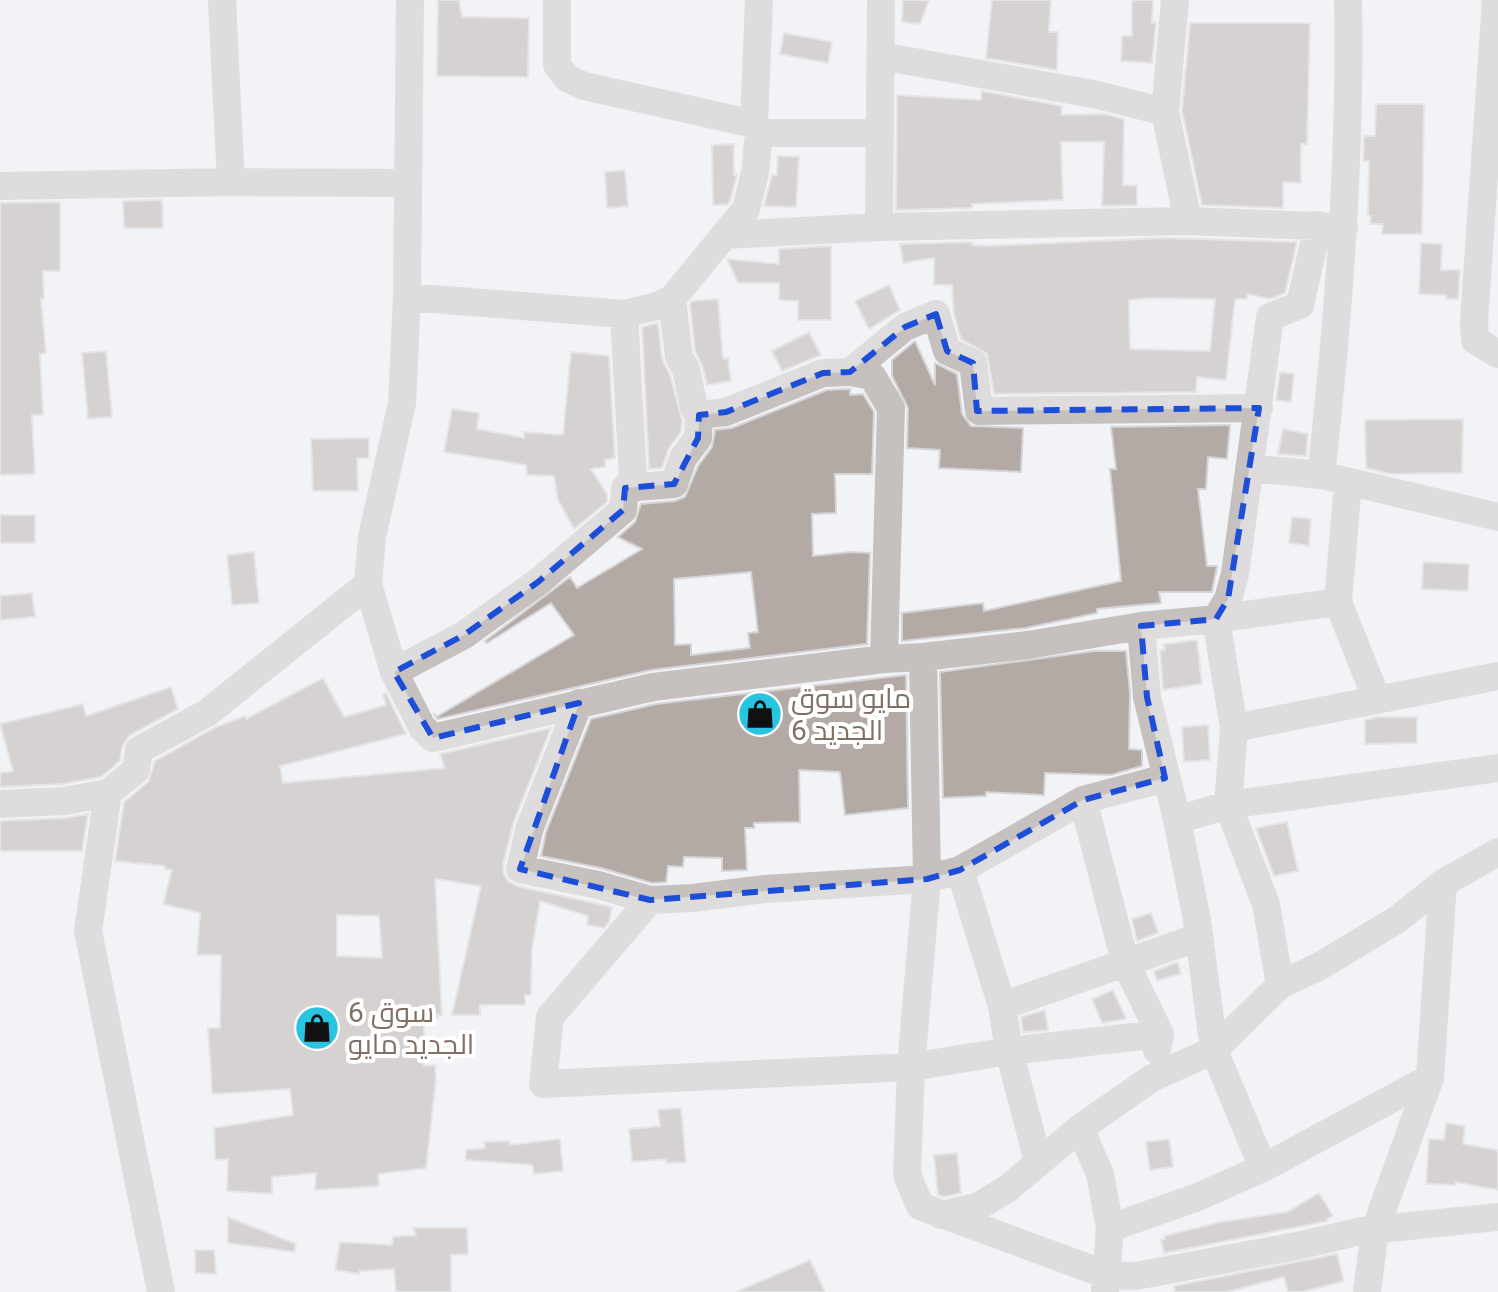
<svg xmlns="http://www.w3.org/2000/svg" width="1498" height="1292" viewBox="0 0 1498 1292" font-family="Roboto,Cairo,sans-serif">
  <rect width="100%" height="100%" fill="#f2f3f6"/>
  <path fill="#b4aaa5" stroke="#d5d5d7" stroke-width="2" fill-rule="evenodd" d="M438,0H459L462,17L529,18L528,77L437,76Z
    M903,0H929L920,24L902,22Z
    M992,0H1051L1049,32H1058L1057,70L986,58Z
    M1132,0H1153L1152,23H1156L1152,63L1121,61L1122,36H1132Z
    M1190,23H1310L1307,144H1301V183L1283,182V208L1202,205L1182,111Z
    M784,33L832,42L828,63L780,54Z
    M982,91L1062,106L1061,115L1105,114L1124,119L1123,185L1137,186V205L1102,206L1104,142H1061L1063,200L972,204V208L896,210L897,95L981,100Z
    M1376,104H1424L1422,234H1382L1383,224H1370L1371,216H1368L1369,161H1363L1364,136H1375Z
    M734,144V175H737L730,201L727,205H713L712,145Z
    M778,156L799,157L796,207L764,206L772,175H777Z
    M625,170L628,206L607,208L605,172Z
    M162,200L163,228H124L123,201Z
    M60,202V271H43L44,299H41L46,353L40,354L43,415H32L35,474L0,475V203Z
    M1163,238L1297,242L1285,293L1270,299L1247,294V299H1235L1226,380L1197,377L1196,392L994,394L987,354L961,339L954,314L952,285H934V258L903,263L900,244L972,242V245L986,246ZM1151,298L1215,299L1210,351L1130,349L1129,300Z
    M1421,243L1442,244L1441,270H1460L1458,299H1446V295L1419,294Z
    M831,246V320H798V301L779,300V283H738L727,259L779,264V249Z
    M889,285L900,310L869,329L855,301Z
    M718,299L723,359L728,358L731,381L707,385L702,365L695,351L690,304L692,301Z
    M658,323L662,359L670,375L682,420L681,432L669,448L662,468L649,469L642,327Z
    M809,332L821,355L782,371L772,351Z
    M915,341L935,385V363L957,374L962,414L971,426L1023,428L1021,472L939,468L940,450L907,448L908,408L892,376V360Z
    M106,351L112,417L88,419L82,353Z
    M571,352L609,356L615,458L605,460V467L591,469L607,494V502L574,529L558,500L554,476L527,475L526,465L444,452L452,409L479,413L477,429L524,438V432L563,435Z
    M1280,372L1294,374L1291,402L1276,400Z
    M850,389V395L863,394L874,412L872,474H835L836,513L812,514L813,556L851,552L870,553L867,644L651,670L438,719L436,717L434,713L436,717L574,635L551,603L487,643L485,641L570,577L577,588L642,549L618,537L635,522L641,504L675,501L685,497L698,466L712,447L715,430L732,428L827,390ZM751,572L758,632L748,633L750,648L691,655V644L675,645L674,579Z
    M1463,419L1462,473L1391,474L1366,468L1365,420Z
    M1230,425L1227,459L1208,457L1206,489H1198L1207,566H1217L1212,592H1159L1161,603L1097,609V613L1026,628L902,641V613L983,603L984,611L1121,581L1110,469H1116L1111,427Z
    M1283,429L1308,434L1306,456L1278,454Z
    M369,438V458H357L358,491H313L311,439Z
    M0,515H35V543H0Z
    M1292,517L1311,519L1309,546L1289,543Z
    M254,552L259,603L232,605L227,555Z
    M1423,562L1469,564L1468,591L1422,589Z
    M32,593L35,617L0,620V596Z
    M1197,640L1202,684L1163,690L1160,650H1165L1164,644Z
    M1094,651H1126L1130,692L1129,749L1142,750V766L1111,775L1045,773L1044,795L986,792V796L943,798L940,672Z
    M906,675L908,808L845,815L840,772L799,770L800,822L754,823V828H745L747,870L722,871V858L684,857L683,867L668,866L666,882L652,883L601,868L541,856L546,832L591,719L656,704Z
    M323,678L344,717L386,705L383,695L386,693L406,734L280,766L283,783L445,768L440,754L551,728L514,821L503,865L504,875L509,882L517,886L612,907L609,922L604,928L587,925L588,916L540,901L532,949L531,995H525V1005H480V1015H452L481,886L435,879L442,1015H438V1018H424V1066L435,1065L436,1079L426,1168L378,1174L379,1186L315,1190L316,1173L272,1177V1194L227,1191L228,1159L215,1160L214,1128L293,1115L290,1089L214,1094L212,1092L208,1028H220L221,955H197L200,913L163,904L172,870L165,869V866L115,861L124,802L148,782L155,761L216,727L245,716L246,719ZM337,915L379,916L382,958L337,956Z
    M171,687L178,709L130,735L122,747L120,761L101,777L62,784L0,787V773L13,771L0,724L83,704L86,716Z
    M1377,717H1417V743L1365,744V720Z
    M1208,725L1210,760L1184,762L1182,727Z
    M88,814L82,851H0V821L65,818Z
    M1287,822L1298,871L1274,876L1256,828Z
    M1151,913L1158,933L1137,941L1132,919Z
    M1178,962L1181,974L1157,980L1154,971Z
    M1113,990L1126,1019L1102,1023L1092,999Z
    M1045,1010L1048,1030L1023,1032L1021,1017Z
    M681,1108L686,1162L666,1163V1159L632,1162L629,1129L660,1126L658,1110Z
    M1446,1123L1465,1126L1463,1144L1498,1150V1190L1455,1182V1185L1426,1184L1429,1139L1444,1140Z
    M560,1139L563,1171L534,1174L532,1165L466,1160V1150L485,1148L484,1142L509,1141L510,1145Z
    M1169,1139L1173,1167L1150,1170L1146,1142Z
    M957,1153L961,1193L944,1197L938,1195L934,1155Z
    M1319,1193L1333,1216L1327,1219L1328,1221L1164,1253L1161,1240L1165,1239L1164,1236L1221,1222L1287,1212Z
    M228,1217L296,1244L294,1252L228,1243Z
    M413,1228H467L468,1254L451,1255V1292H396L394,1269L360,1271L359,1274L335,1270L340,1242L392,1245L393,1237L416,1235Z
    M195,1250H214L216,1274L195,1273Z
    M1337,1254L1344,1281L1302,1292H1288L1284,1277L1227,1292H1175L1174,1286Z
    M810,1260L825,1292H736Z"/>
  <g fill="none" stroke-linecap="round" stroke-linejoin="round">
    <path stroke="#c6c1bf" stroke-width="28" d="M222,0L231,182
      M410,0L407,297L402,403L372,537L368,584L394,672L422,727L433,738L653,687L884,659L923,657L1028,645L1141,626L1216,619L1338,602
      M557,0V65L567,78L584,86L754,124
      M1175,0L1165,112L1188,221
      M1496,0L1474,321L1475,340L1498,354
      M881,56L1098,95L1165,112
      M759,133H880
      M0,186L231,182L406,183
      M879,227L881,0
      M724,235L879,227L1188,221L1344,227
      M407,297L624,314L657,306L672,299L746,209L755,173L759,133L754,124L759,0
      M850,372L905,327L936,314L947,351L973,363L979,411L1259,408
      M699,415L726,412L823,373L850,372L872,376L891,408L884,659
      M1249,468L1321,475L1498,517
      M1321,475C1339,317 1351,159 1348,0
      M1348,483L1338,602L1377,700
      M625,488L674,484L683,458L698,438L699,415L694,407L686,369L679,357L672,299
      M1141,626L1147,697L1177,820L1197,920L1214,1050L1263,1168
      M923,657L927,879L911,1067L907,1175L920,1206L1107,1275L1136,1276L1302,1245L1361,1231L1498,1217
      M394,672L464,635L538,582L623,510L625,488L633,479L624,314
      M579,703L530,827L520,869L598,885L650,900L693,898L765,889L927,879L960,870L1083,800L1165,778
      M1234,728L1498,676
      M108,793L88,931L161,1292
      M1083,800L1125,962L1160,1034L1157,1050
      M0,804L64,801L108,793L136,770L139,750L207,713L368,584
      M1177,820L1228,805L1498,768
      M960,870L1002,1006L1009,1051L1038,1161
      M650,900L550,1017L543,1084L911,1067L1009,1051L1160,1034
      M1280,985L1266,904L1228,805L1234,728L1216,619L1228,599L1235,574L1270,317L1300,305L1318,225
      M1002,1006L1199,937
      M1080,1128L1100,1174L1110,1228L1105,1290
      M941,1215L977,1207L1007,1189L1080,1128L1152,1078L1214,1050L1280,985L1320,966L1398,919L1443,883L1498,852
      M1110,1228L1198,1197L1263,1168L1430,1078
      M1367,1292L1375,1230L1430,1078L1443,883"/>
  </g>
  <path d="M0 0H1498V1292H0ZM936,314L947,351L973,363L977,411L1259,408L1228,599L1216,619L1141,626L1147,697L1165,778L1083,800L960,870L927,879L650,900L520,869L579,703L433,738L394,672L464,635L538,582L623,510L625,488L674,484L698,438L699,415L726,412L823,373L850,372L905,327Z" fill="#f2f3f6" fill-opacity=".55" fill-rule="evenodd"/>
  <path fill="none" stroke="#1d4ed8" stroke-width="6" stroke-dasharray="16 10" stroke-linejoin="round" d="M936,314L947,351L973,363L977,411L1259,408L1228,599L1216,619L1141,626L1147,697L1165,778L1083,800L960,870L927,879L650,900L520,869L579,703L433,738L394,672L464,635L538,582L623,510L625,488L674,484L698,438L699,415L726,412L823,373L850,372L905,327Z"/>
  <defs>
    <g id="shop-disc" transform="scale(2.3)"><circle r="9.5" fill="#29c4df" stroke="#fff"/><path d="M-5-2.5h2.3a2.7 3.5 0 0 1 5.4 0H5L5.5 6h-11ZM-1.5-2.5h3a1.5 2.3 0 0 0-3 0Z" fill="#111"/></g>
  </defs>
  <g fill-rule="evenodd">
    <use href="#shop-disc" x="760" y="714"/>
    <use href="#shop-disc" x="317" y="1028"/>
  </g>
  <g text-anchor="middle" stroke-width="8" stroke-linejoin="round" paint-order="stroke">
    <g font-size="28" fill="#837065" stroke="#fff" text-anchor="start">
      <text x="791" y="708">مايو سوق<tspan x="791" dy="32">6 الجديد</tspan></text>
      <text x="348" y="1022">سوق 6<tspan x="348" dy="32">الجديد مايو</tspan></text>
    </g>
  </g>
</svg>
